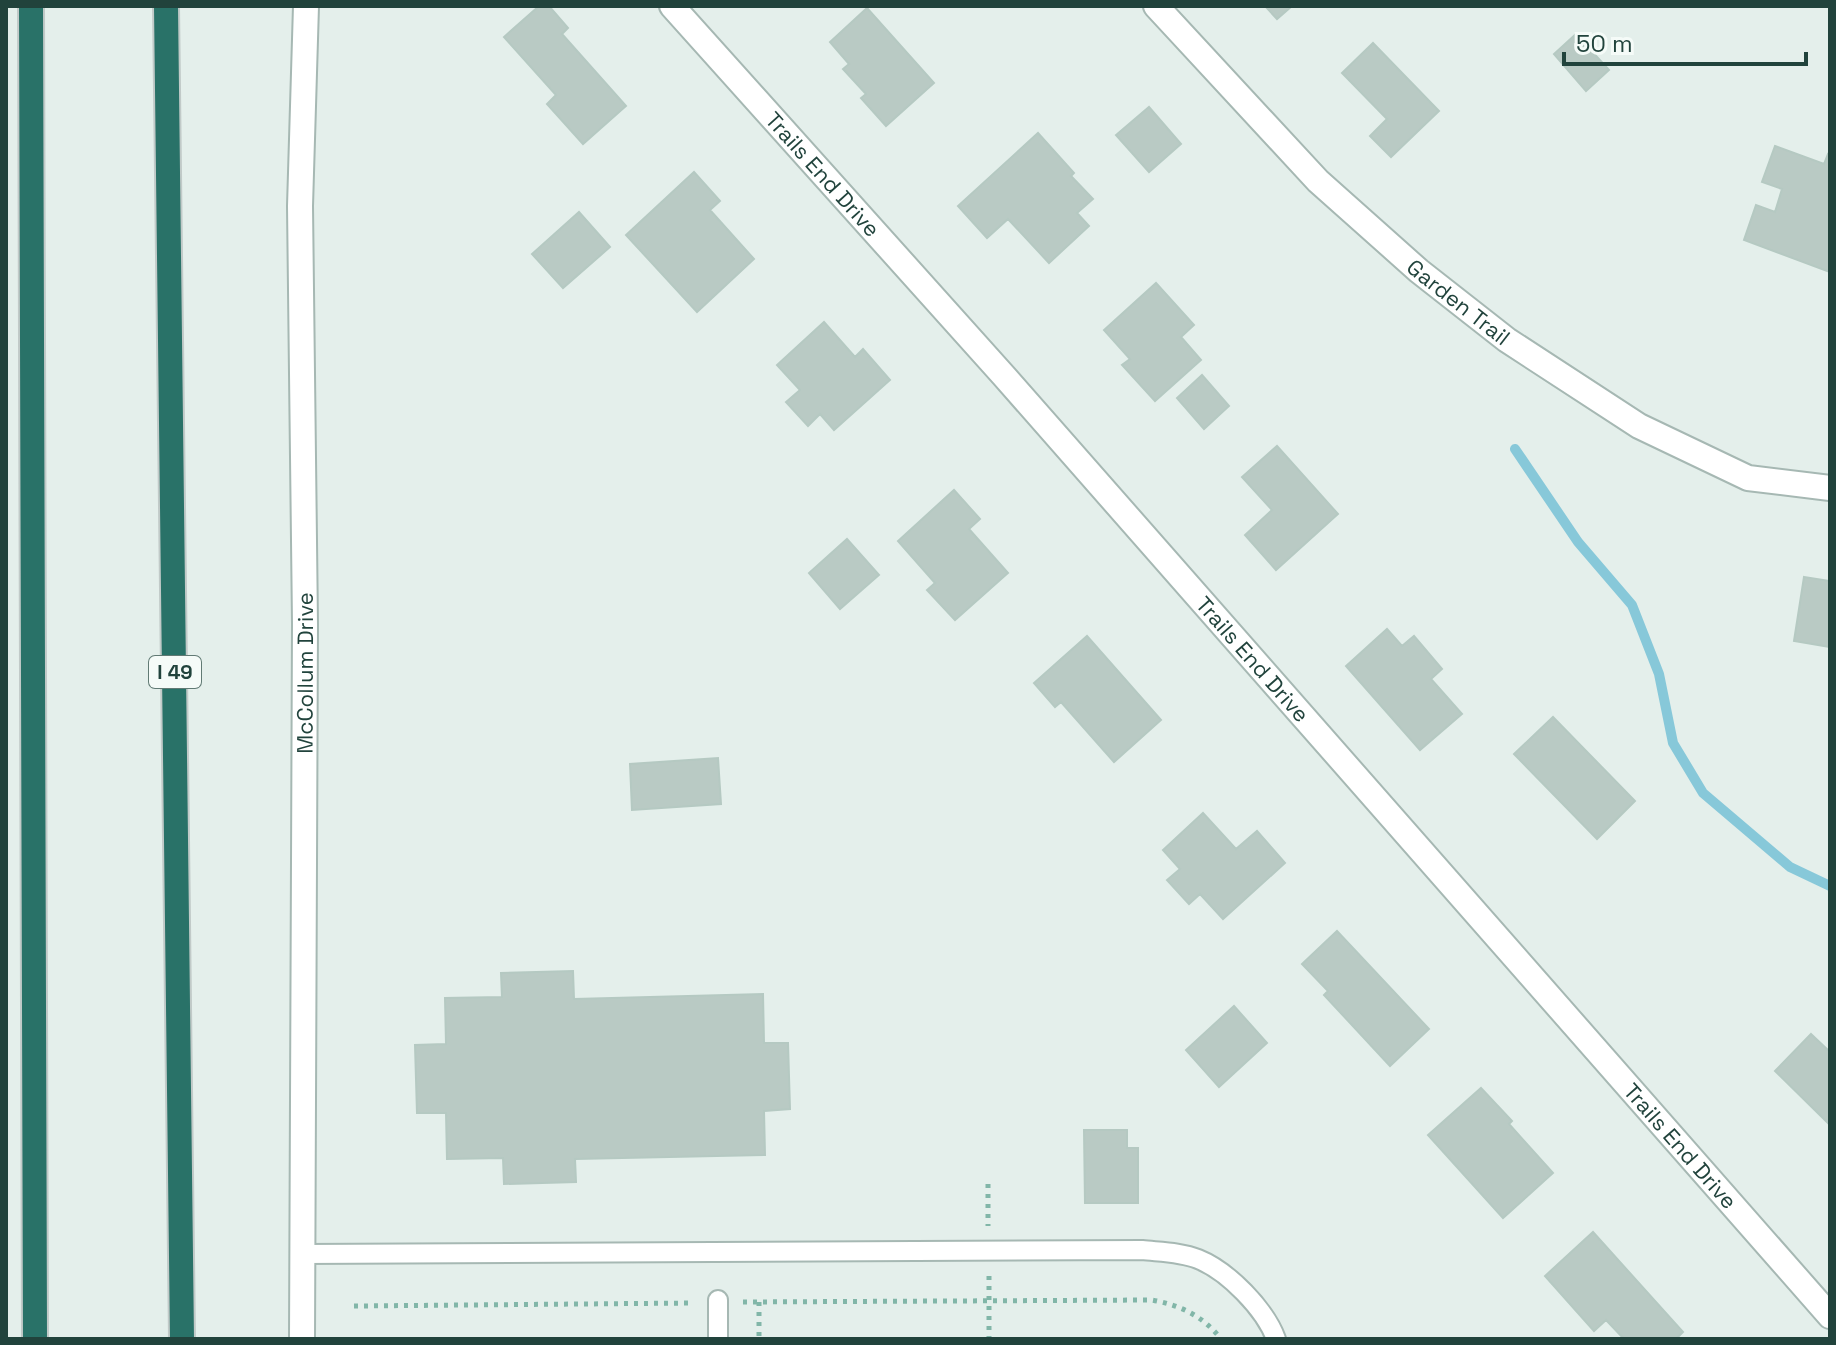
<svg xmlns="http://www.w3.org/2000/svg" width="1836" height="1345" viewBox="0 0 1836 1345" font-family="'Space Grotesk',sans-serif">
  <rect width="100%" height="100%" fill="#e4efeb"/>
  <g fill="none" stroke-linecap="round" stroke-linejoin="round">
    <path stroke="#87c8d9" stroke-width="10" d="M1515,449L1578,542L1632,605L1659,674L1673,743L1703,793L1790,867L1830,886"/>
  </g>
  <path fill="#b9cac4" stroke="#b5c9c2" stroke-width="2" d="M539,6H549L568,28L562,34L626,106L583,144L547,104L556,95L504,37Z
    M1265,6H1292L1277,19Z
    M867,8L934,83L886,126L861,98L866,94L843,69L849,64L830,42Z
    M1576,34L1609,70L1586,91L1554,54Z
    M1373,43L1439,111L1391,157L1370,136L1387,119L1342,73Z
    M1149,107L1181,144L1149,172L1116,135Z
    M1038,133L1074,173L1071,176L1093,199L1077,213L1089,226L1049,263L1008,219L987,238L958,206Z
    M1775,146L1824,164L1828,154L1830,155V272L1744,240L1756,205L1775,212L1782,189L1762,182Z
    M694,172L720,201L710,210L754,259L697,312L626,235Z
    M579,212L610,247L563,288L532,254Z
    M1156,283L1194,325L1181,337L1201,360L1155,401L1122,365L1130,359L1104,330Z
    M824,322L855,357L863,349L890,380L834,430L820,414L808,426L786,402L800,390L777,365Z
    M1202,375L1229,406L1204,429L1177,398Z
    M1277,446L1338,514L1276,570L1245,535L1272,510L1242,477Z
    M954,490L980,519L969,529L1008,573L955,620L927,590L935,583L898,541Z
    M847,539L879,575L840,609L809,573Z
    M1804,577L1830,581V647L1794,641Z
    M1387,629L1402,646L1414,636L1442,669L1431,679L1462,714L1420,750L1346,666Z
    M1087,636L1161,720L1114,762L1061,702L1055,707L1034,683Z
    M1553,717L1635,801L1597,839L1514,754Z
    M718,758L721,804L632,810L630,764Z
    M1203,813L1236,849L1257,831L1285,863L1223,919L1200,894L1189,904L1167,880L1180,869L1163,850Z
    M1337,931L1429,1029L1390,1066L1324,995L1328,991L1302,964Z
    M573,971L574,999L763,994L764,1043H788L790,1109L764,1111L765,1155L575,1159L576,1182L504,1184L503,1158L447,1159L446,1113H417L415,1045L446,1044L445,998L502,997L501,973Z
    M1234,1006L1267,1043L1219,1087L1186,1050Z
    M1811,1034L1830,1052V1125L1775,1071Z
    M1481,1088L1512,1121L1509,1124L1553,1173L1503,1218L1428,1135Z
    M1084,1130H1127V1148H1138V1203H1085Z
    M1593,1232L1683,1332L1676,1339H1624L1606,1320L1594,1331L1545,1276Z"/>
  <g fill="none" stroke-linecap="round" stroke-linejoin="round">
    <g stroke="#a6b8b3" stroke-width="22">
      <path id="service" d="M302,1254L1142,1250C1160,1252 1181,1252 1198,1259C1228,1271 1265,1309 1276,1339
        M718,1300V1339"/>
    </g>
    <g stroke="#a6b8b3" stroke-width="28">
      <g id="minor">
        <path id="s1" d="M672,6L1004,376L1830,1316"/>
        <path id="s2" d="M1156,6L1318,181L1419,271L1507,340L1639,426L1748,478L1830,488"/>
      </g>
    </g>
    <g stroke="#a6b8b3" stroke-width="28">
      <g id="tertiary">
        <path id="s3" d="M302,1339L305,624L300,206L306,6"/>
      </g>
    </g>
    <g stroke="#c1cac8" stroke-width="28">
      <path id="motorway" d="M31,6L35,1339
        M166,6L182,1339"/>
    </g>
    <path stroke="#81b6a8" stroke-width="5" stroke-dasharray="4 6" stroke-linecap="butt" d="M988,1184V1226
      M989,1276V1339
      M743,1302L1152,1300C1180,1305 1203,1316 1221,1339
      M759,1302V1339
      M354,1306L693,1303"/>
    <use href="#service" stroke="#fff" stroke-width="18"/>
    <use href="#minor" stroke="#fff" stroke-width="24"/>
    <use href="#tertiary" stroke="#fff" stroke-width="24"/>
    <use href="#motorway" stroke="#297268" stroke-width="24"/>
  </g>
  <g text-anchor="middle" stroke-width="6" stroke-linejoin="round" paint-order="stroke">
    <rect fill="#f5fbf8" stroke="#617a74" stroke-width="2" x="149" y="656" width="52" height="32" rx="6"/>
    <g font-size="20" font-weight="bold" fill="#21433c">
      <text x="175" y="679">I 49</text>
    </g>
    <g font-size="22" fill="#21433c" stroke="#f5fbf8">
      <text dy="8" stroke="none"><textPath href="#s1" startOffset="226">Trails End Drive</textPath></text>
      <text dy="8" stroke="none"><textPath href="#s2" startOffset="424">Garden Trail</textPath></text>
      <text dy="8" stroke="none"><textPath href="#s1" startOffset="874">Trails End Drive</textPath></text>
      <text dy="8" stroke="none"><textPath href="#s3" startOffset="666">McCollum Drive</textPath></text>
      <text dy="8" stroke="none"><textPath href="#s1" startOffset="1522">Trails End Drive</textPath></text>
    </g>
  </g>
  <rect width="1836" height="1345" fill="none" stroke="#21433c" stroke-width="16"/>
  <path d="M1564 52v12h242v-12" fill="none" stroke="#21433c" stroke-width="4"/>
  <text x="1576" y="52" font-size="24" fill="#21433c" stroke="#f5fbf8" stroke-width="6" paint-order="stroke">50 m</text>
</svg>
